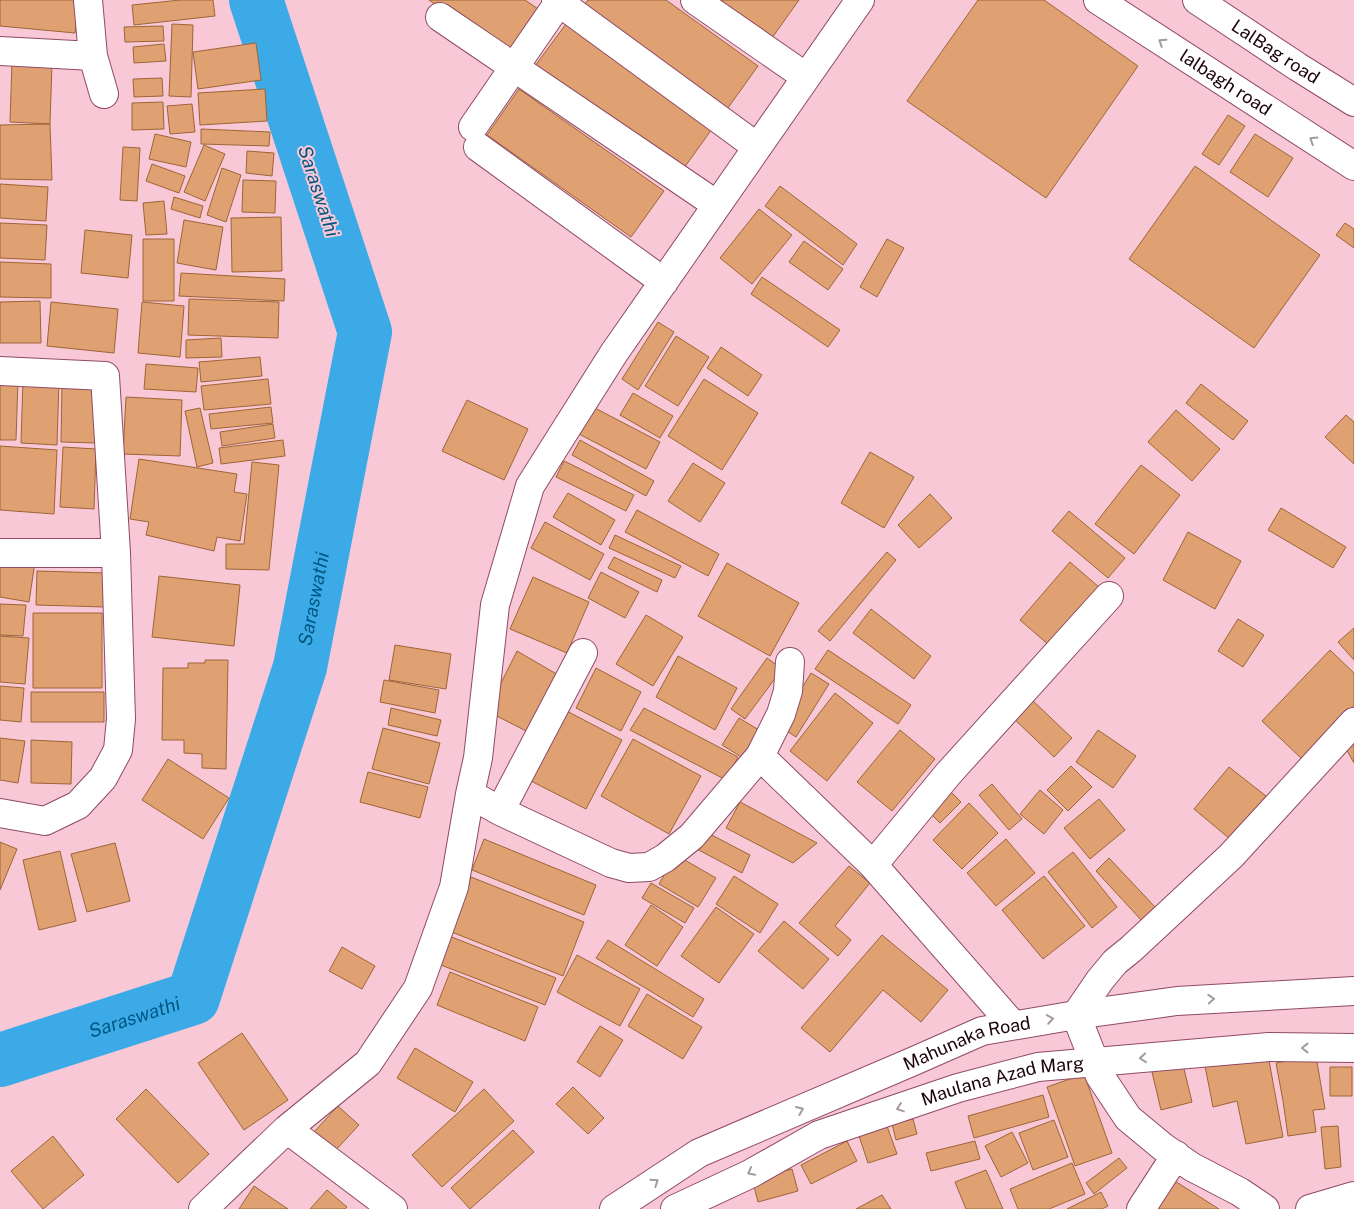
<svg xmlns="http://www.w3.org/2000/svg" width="1354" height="1209" viewBox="0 0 1354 1209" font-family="'Public Sans',sans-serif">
  <rect width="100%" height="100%" fill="#f8c8d7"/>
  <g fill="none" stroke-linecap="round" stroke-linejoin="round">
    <path stroke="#3caae7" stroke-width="54" id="s1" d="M0,1060L193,998L300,667L365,332L256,0"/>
  </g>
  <path fill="#dfa172" stroke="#9e6436" d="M0,0H78L75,33L0,26Z
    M180,0H213L215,16L134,25L132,5Z
    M429,0H525L541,11L510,56Z
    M588,0H666L758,66L725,112L582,8Z
    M703,0H799L767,45Z
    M978,0H1044L1138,66L1046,198L907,101Z
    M172,24L193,25L191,97L169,96Z
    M566,24L712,129L679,175L532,70Z
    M163,26L164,41L125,42L124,27Z
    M256,43L261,80L198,89L193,52Z
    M164,44L166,61L134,63L133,47Z
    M12,62L52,64L50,124L10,122Z
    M162,78L163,96L134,97L133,79Z
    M265,89L267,121L200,125L198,93Z
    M519,89L664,191L631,237L487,135Z
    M163,102L164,129L132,130V103Z
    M192,104L195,132L170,134L167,106Z
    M1228,115L1245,126L1219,165L1202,154Z
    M50,124L52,180L0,179V125Z
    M201,129L270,132L269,146L201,144Z
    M155,134L191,142L186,167L149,159Z
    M1255,134L1293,158L1268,197L1230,172Z
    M204,145L225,154L205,201L184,192Z
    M123,147L140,148L137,201L120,200Z
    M247,151L274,153L272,176L246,173Z
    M152,164L185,176L179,193L146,181Z
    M1195,166L1320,255L1254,348L1129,259Z
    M222,168L241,175L226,222L207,215Z
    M243,180L276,181L275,213L242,212Z
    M0,184L48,187L46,221L0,218Z
    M780,186L857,244L843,265L765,206Z
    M174,197L203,206L200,218L171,209Z
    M164,201L167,234L146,235L143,203Z
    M759,209L792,235L752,284L720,258Z
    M281,217L282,271L232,272L231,218Z
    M184,220L223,227L216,270L177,263Z
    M0,223L47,225L45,260L0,258Z
    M1345,223L1354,229V248L1336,235Z
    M85,230L132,235L128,278L81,273Z
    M143,239H174V301H143Z
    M887,239L904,248L877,297L860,287Z
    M804,241L843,269L828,290L789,262Z
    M0,262L51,264V298L0,297Z
    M181,273L285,279L284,301L179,296Z
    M762,277L840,330L828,347L751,294Z
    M189,299L279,302L278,338L188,335Z
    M40,301L41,343H0V302Z
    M51,302L118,309L114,353L47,346Z
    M142,302L184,306L180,357L138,353Z
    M658,322L674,332L638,390L622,379Z
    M676,336L709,357L678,406L645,386Z
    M221,338L222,357L186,358V340Z
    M721,347L762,375L748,396L707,368Z
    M260,357L262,376L201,382L199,362Z
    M146,364L198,368L196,392L144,389Z
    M0,379L18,380L16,440H0Z
    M23,379L59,381L57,445L21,443Z
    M268,379L271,404L204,410L201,386Z
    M704,379L758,413L722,470L668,436Z
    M62,383L98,384L97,443L61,442Z
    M1201,384L1248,421L1233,440L1186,403Z
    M633,393L673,416L660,438L620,415Z
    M126,397L182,400L180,456L123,454Z
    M467,400L528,429L504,480L442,451Z
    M591,406L660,442L646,469L577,433Z
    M271,407L273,423L211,429L209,414Z
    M200,408L213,463L197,467L185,411Z
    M1176,410L1220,449L1192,481L1148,442Z
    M1346,415L1354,422V464L1325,437Z
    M273,424L275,438L222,446L220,432Z
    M283,440L285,456L221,464L219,448Z
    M580,440L654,481L646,496L572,455Z
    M0,446L57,450L54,514L0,510Z
    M63,447L96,449L94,509L60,507Z
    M870,452L914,477L884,528L841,503Z
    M139,459L237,474L234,492L247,494L240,541L217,537L214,551L146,535L149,522L130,519Z
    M564,461L634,495L626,511L556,477Z
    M252,462L279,465L269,570L226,569V544H244Z
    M693,463L725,483L700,522L668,501Z
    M1141,465L1180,495L1134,554L1095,524Z
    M568,493L615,520L601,545L553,517Z
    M930,494L952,518L919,548L898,525Z
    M1281,508L1346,547L1333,568L1268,530Z
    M637,510L719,554L708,576L625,532Z
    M1069,511L1125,558L1108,578L1052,531Z
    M545,522L604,554L590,580L531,548Z
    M1188,532L1241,561L1215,609L1163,580Z
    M615,535L681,566L675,578L609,548Z
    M887,552L896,560L830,641L818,631Z
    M0,557L35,562L29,602L0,597Z
    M614,557L662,580L657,592L608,568Z
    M1070,562L1100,588L1050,646L1020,620Z
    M727,563L799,603L770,656L698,616Z
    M37,571L105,573V607L36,605Z
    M601,572L639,592L625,618L588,598Z
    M159,576L240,585L234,646L152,637Z
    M533,577L589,602L567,653L510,629Z
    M0,604L26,605L23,636L0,635Z
    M871,609L931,656L914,679L853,633Z
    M33,613H102V688H33Z
    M646,615L683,637L653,686L616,664Z
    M1238,619L1264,635L1243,667L1218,651Z
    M1354,628V660L1338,642Z
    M0,636L29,638L25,684L0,682Z
    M395,645L451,654L446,689L389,680Z
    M828,650L911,705L898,724L815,669Z
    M1330,650L1354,673V705L1302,759L1262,721Z
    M517,651L560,676L528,732L487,711Z
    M678,656L737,688L715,730L656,697Z
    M767,658L782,669L745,719L731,709Z
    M205,660H228L226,769L202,768V754L184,753V740H162L163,668H188V663H205Z
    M596,668L641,692L621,731L576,708Z
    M811,673L829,684L796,737L779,726Z
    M384,680L439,690L435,713L380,702Z
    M0,686L24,688L21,722L0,720Z
    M31,692H104V722H31Z
    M835,693L873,723L827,781L790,751Z
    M1030,698L1072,738L1054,757L1012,717Z
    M391,708L441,720L437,736L388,725Z
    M644,708L738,757L726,780L630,730Z
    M563,709L622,740L586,809L527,779Z
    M739,718L759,730L743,758L722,745Z
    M383,728L440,743L429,784L372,769Z
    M900,730L935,759L892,811L857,782Z
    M1098,730L1136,756L1113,788L1076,762Z
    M0,738L25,741L18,783L0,780Z
    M633,739L701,776L669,834L601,796Z
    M1354,739V763L1344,745Z
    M31,740L72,742L71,784L31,783Z
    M168,759L229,798L203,839L142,800Z
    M1071,766L1092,787L1068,811L1047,790Z
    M1229,767L1266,796L1230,839L1194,809Z
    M368,772L428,787L420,818L360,802Z
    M992,784L1022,819L1009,830L979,795Z
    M947,788L961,802L940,823L926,809Z
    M1040,790L1063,810L1044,834L1020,814Z
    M1099,799L1125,830L1090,859L1064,828Z
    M740,802L817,843L793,863L726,828Z
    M969,803L998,833L962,869L933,840Z
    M704,831L750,855L742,873L695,848Z
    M484,839L596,885L584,915L472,870Z
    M1006,839L1035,873L996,906L967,873Z
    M0,842L17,849L0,890Z
    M115,843L130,901L87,912L71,854Z
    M60,851L76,921L39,930L23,860Z
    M1073,852L1117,907L1092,928L1048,872Z
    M676,855L716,878L698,907L659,884Z
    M1109,858L1157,909L1143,922L1096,871Z
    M849,866L870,883L835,926L851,940L838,956L799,923Z
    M734,876L778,904L760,933L716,904Z
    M1044,876L1085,926L1043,959L1002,910Z
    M471,877L584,922L563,976L449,931Z
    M651,883L694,908L685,923L642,898Z
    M651,905L683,927L657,966L625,945Z
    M716,907L754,934L719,983L681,956Z
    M784,921L829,959L803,989L758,951Z
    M444,934L556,978L545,1005L433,962Z
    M882,935L948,990L921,1022L883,990L830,1052L801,1028Z
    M608,940L704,999L693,1017L596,958Z
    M342,947L375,966L362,989L329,971Z
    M577,955L640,989L620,1026L557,992Z
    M450,972L538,1007L525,1041L437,1005Z
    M647,994L702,1027L683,1059L628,1026Z
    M600,1026L623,1040L600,1077L577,1062Z
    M242,1033L288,1100L244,1130L198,1063Z
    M415,1048L473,1082L455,1112L397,1078Z
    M1268,1055L1283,1137L1246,1144L1237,1101L1213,1107L1204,1061Z
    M1316,1056L1325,1109L1313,1110L1316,1132L1288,1136L1283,1101L1276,1063Z
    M1183,1065L1192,1102L1161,1110L1152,1072Z
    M1330,1067H1352V1096H1330Z
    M1084,1074L1112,1153L1075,1166L1047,1087Z
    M573,1087L604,1118L588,1134L556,1104Z
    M146,1089L209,1154L178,1183L116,1119Z
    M484,1089L514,1121L442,1187L412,1155Z
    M1043,1095L1049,1117L974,1138L968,1116Z
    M338,1106L359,1125L334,1152L313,1133Z
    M913,1119L917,1134L896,1140L892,1124Z
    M1054,1120L1068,1157L1033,1170L1019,1133Z
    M887,1126L897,1154L868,1163L859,1136Z
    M1338,1126L1341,1167L1325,1169L1321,1127Z
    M513,1130L534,1152L470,1209L451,1188Z
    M1012,1132L1028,1163L1001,1177L985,1146Z
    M53,1136L84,1175L43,1209L11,1171Z
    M847,1141L857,1161L811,1184L801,1165Z
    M975,1141L980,1159L931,1171L926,1153Z
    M1119,1158L1127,1168L1094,1194L1086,1183Z
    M1072,1163L1085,1194L1049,1209H1018L1010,1189Z
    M792,1169L798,1191L758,1202L752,1179Z
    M986,1170L1003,1209H966L955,1182Z
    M1170,1178L1219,1209H1152Z
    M254,1186L288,1209H239Z
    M327,1190L347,1207L345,1209H310Z
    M1101,1192L1108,1206L1102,1209H1067Z
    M882,1195L891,1209H856Z"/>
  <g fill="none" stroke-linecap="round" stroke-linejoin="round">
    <g stroke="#8f4b64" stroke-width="30">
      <path id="street" d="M88,0L93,56L104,94
        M556,0L757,147
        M695,0L806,77
        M440,17L717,205
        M0,51L93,56
        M473,127L559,2
        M478,147L664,282
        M0,371L105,376L116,553L121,719L118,750L103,778L78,805L45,821L0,813
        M0,553H116
        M760,756L873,865L1013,1025
        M470,794L500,811L611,863L629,868L649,867L665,858L692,836L760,756L781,714L788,691L790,662
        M500,811L583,653
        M873,865L948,774L1109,596
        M287,1129L393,1209
        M203,1209L287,1129L368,1063L418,988L454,887L470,794L478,758L495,605L530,486L614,353L860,0
        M1141,1209L1176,1155
        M1265,1209L1240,1192L1192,1167L1163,1147L1128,1118L1100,1076L1076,1015L1100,980L1115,962L1131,949L1231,856L1354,722
        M1310,1209L1354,1196"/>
    </g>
    <g stroke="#8f4b64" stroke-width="30">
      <g id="secondary">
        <path id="s2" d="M1098,0L1354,166"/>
        <path id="s3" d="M1197,0L1298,67L1354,102"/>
        <path id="s4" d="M614,1209L699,1153L914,1061L982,1031L1076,1015L1177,1001L1354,991"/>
        <path id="s5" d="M675,1209L750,1174L819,1135L958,1088L1038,1067L1269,1047L1354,1048"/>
      </g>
    </g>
    <use href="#street" stroke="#fff" stroke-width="28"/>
    <use href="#secondary" stroke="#fff" stroke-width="28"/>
  </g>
  <defs><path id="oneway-chevron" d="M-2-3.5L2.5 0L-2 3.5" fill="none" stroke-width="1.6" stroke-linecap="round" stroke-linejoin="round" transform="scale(1.25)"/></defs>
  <g stroke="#a49a9e">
    <use href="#oneway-chevron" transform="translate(1162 42) rotate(-147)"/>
    <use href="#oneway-chevron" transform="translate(1313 140) rotate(-148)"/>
    <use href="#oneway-chevron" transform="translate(1211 999) rotate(-3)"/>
    <use href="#oneway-chevron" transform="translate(1050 1019) rotate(-9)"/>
    <use href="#oneway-chevron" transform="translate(1305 1048) rotate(-180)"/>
    <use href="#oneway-chevron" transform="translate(1143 1058) rotate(175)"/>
    <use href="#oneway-chevron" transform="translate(900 1108) rotate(161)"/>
    <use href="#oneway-chevron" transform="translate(800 1110) rotate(-23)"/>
    <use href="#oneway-chevron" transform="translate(751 1172) rotate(152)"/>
    <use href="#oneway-chevron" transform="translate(655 1182) rotate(-34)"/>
  </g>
  <g text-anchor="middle" stroke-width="4" stroke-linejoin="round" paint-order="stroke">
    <g font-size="18" fill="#1b030c" stroke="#f8c8d7">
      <text dy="6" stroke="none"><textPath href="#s3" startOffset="94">LalBag road</textPath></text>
      <text dy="6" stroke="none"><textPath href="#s2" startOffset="152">lalbagh road</textPath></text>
      <text dy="6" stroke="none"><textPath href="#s4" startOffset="392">Mahunaka Road</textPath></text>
      <text dy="6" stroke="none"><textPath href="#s5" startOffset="354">Maulana Azad Marg</textPath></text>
    </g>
    <g font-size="19" font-style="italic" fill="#005780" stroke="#f8c8d7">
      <text transform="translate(319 191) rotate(72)" y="7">Saraswathi</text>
      <text dy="7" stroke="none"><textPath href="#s1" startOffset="620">Saraswathi</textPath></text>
      <text dy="7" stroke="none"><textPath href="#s1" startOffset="141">Saraswathi</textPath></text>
    </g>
  </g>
</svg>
